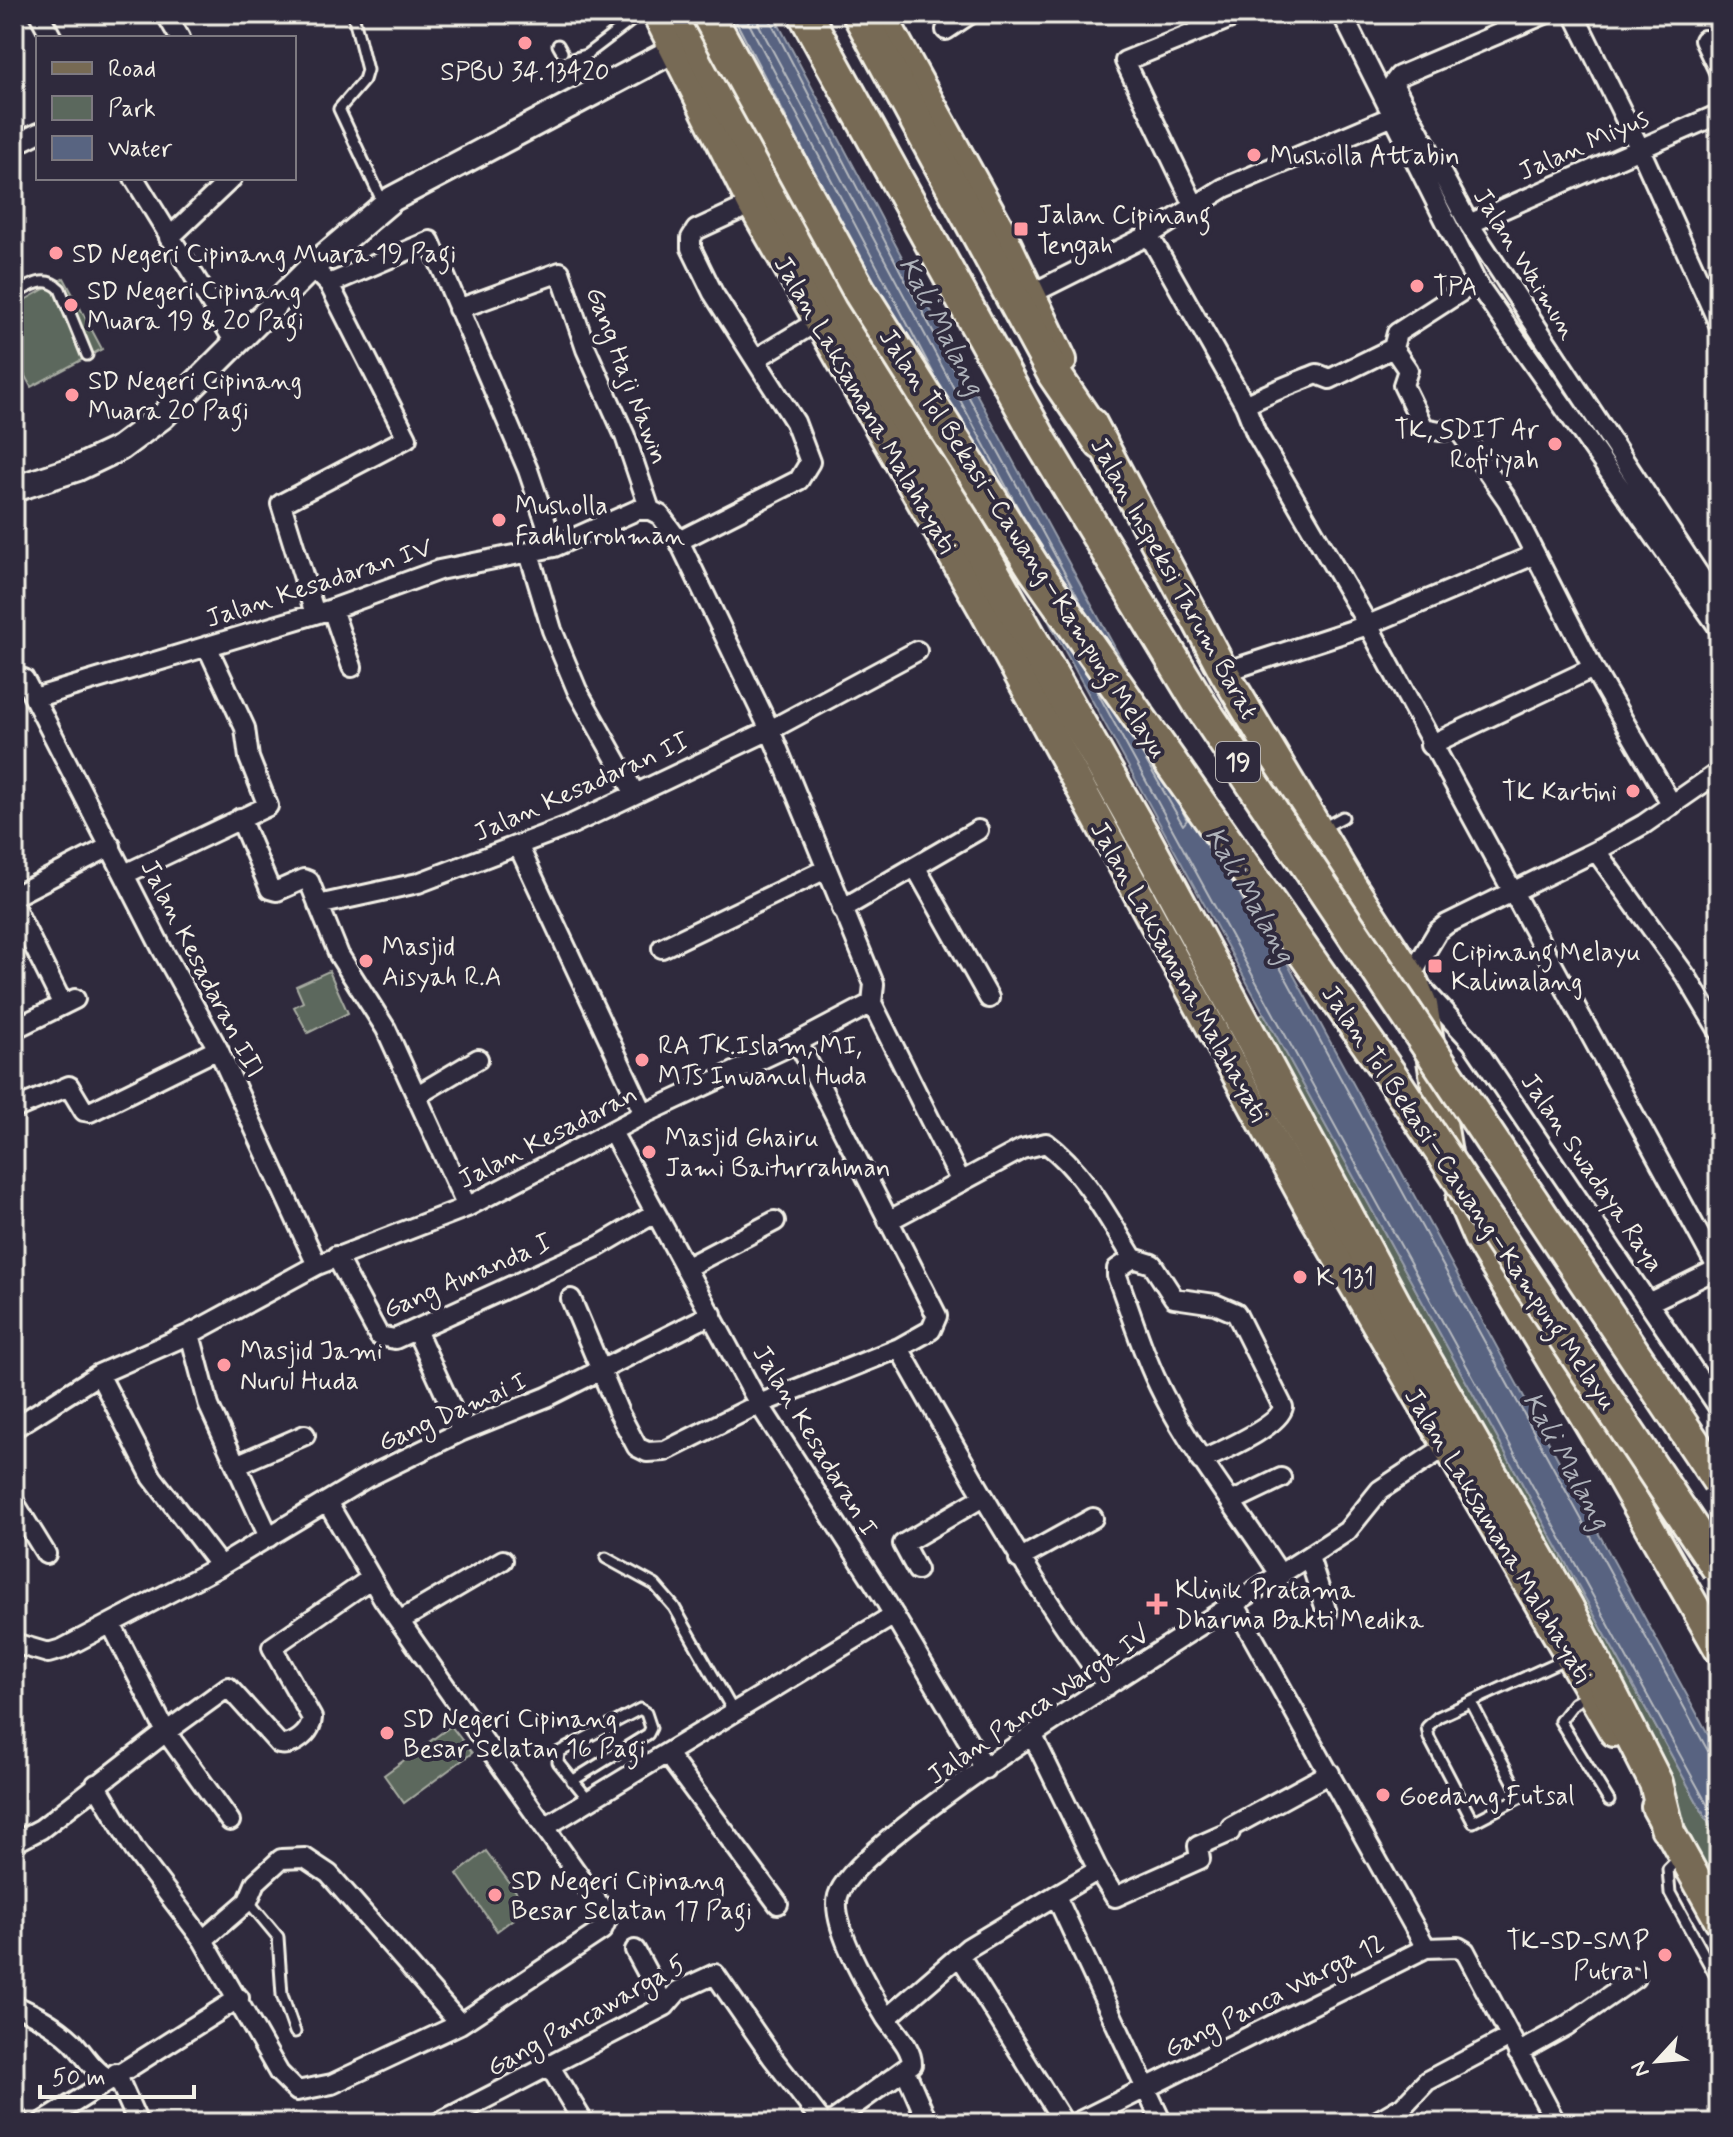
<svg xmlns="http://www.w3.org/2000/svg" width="1733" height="2137" viewBox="0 0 1733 2137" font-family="Mynerve,sans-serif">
  <rect width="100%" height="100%" fill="#2f2a3d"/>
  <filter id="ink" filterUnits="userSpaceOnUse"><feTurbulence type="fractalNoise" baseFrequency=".0125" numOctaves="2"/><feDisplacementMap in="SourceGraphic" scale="16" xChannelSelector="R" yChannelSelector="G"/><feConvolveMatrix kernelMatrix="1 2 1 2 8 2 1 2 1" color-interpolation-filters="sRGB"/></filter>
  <g filter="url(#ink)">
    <path fill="#5b685d" stroke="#a8aca2" stroke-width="2" d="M64,278L102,349L31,387L14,356V306Z
      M329,971L348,1013L308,1033L294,1007L303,1002L296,986Z
      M1264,1013L1719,1842V1920L1242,1024Z
      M451,1726L472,1753L404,1803L384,1775Z
      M486,1851L528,1908L497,1931L457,1874Z"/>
    <path fill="#586481" stroke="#969caa" stroke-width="2" d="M723,14H773L911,274L1719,1754V1842L870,296Z"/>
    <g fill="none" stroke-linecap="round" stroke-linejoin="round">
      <path stroke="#b6b9bf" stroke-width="2" d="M732,14L811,165
        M744,14L938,382
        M757,14L759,25L1019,510
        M767,14L904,278L1081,603
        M1089,677L1719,1826
        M1141,752L1183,825L1187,820L1183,812
        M1234,883L1708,1751L1719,1756"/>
      <g stroke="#f4f1e8" stroke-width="15">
        <path id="lane" d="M353,14L367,70L364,80L339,109L384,205
          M558,45L562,52
          M568,60L586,55L640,14
          M14,294C31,286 44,274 60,289L87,355
          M1321,829L1343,817
          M606,1558L655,1585L674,1607L733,1711
          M1589,1695L1574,1703L1560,1721L1609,1801
          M1471,1702L1521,1797L1473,1822L1429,1738L1427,1727L1438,1717L1567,1658
          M572,1781L648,1734L651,1728L646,1713L640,1709L559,1752L558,1762L589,1800
          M1679,1858L1668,1869L1670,1893L1719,1982
          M248,1901L278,1937L282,1995L295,2032"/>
      </g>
      <g stroke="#f4f1e8" stroke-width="24">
        <path id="street" d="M39,14L52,38
          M166,14L180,38
          M1342,14L1476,282L1719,628
          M1545,14L1399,76L1393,84L1469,224L1719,605
          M1574,14L1639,147L1719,324
          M946,30L970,14
          M1704,40L1719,71
          M14,145L38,133
          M134,178L236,344
          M1194,205L1125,61L1241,14
          M1469,224L1719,114
          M1149,235L1245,405L1256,433L1368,625L1719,1271
          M169,238L232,178
          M312,267L329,284L407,438L281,504L315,614
          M1476,282L1397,333L1393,348L1408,370L1403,385L1424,428L1440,431L1458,429L1508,501L1593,668L1672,805
          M329,284L430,241L528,470L554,547
          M1031,294L1149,235L1224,188L1393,116
          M458,309L560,272L586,349L625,436L650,510
          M757,358L818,321
          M1245,405C1270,392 1292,384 1317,374L1330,379L1393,348
          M679,541L799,480L810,462L795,422L713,293L691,248V238L696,230L752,204
          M529,553L552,630L577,690L634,792
          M332,609L352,667
          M1224,672L1368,625L1534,555
          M14,676L24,679L34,698L162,949L218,1049L317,1265
          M34,698L332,609L439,570L554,547L637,510H650
          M1430,745L1593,668
          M1719,772L1644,824L1596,851L1447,924L1438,931L1411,976L1472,1042L1719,1408
          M240,818L270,889L277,891L304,879L309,881L339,955L386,1029L467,1207
          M518,845L644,1114
          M1596,851L1688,979L1719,1031
          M916,868L989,998
          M125,874L268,806L249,758L245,728L207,646
          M14,896L111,846
          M318,905L418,883L568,826L770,730L917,651
          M14,906L63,1005
          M842,909L978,830
          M662,948L826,869
          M872,1003L961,1182
          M14,1029L75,999
          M798,1042L937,1316L931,1330L899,1348C964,1464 1028,1579 1107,1686
          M416,1096L478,1059
          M14,1109L69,1086L84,1111L90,1112L218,1049
          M612,1132L759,1404L882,1595L985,1769
          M888,1221L1022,1149L1046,1143C1085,1172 1108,1218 1133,1258L1117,1269V1276C1132,1316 1144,1358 1164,1396C1197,1460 1243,1516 1281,1576
          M336,1256L379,1336L395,1339L599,1246L655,1213
          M1133,1258L1152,1264L1174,1298L1215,1304L1236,1313L1283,1407C1279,1427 1221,1451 1201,1461
          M685,1268L775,1221
          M571,1299L619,1413L637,1447L647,1452L665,1451L759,1404L899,1348
          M1650,1302L1719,1268
          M416,1330L462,1431
          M190,1334L209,1406L269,1537
          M99,1374L152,1477L220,1566
          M14,1428L99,1374L190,1334L317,1265L467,1207L644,1114L798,1042L872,1003L874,984L770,730L679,541L660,515L650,510
          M236,1465L305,1435
          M1233,1501L1281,1478
          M14,1502L46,1554
          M1309,1557L1327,1613
          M1019,1559L1093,1518
          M917,1570L903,1544L983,1497
          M1234,1603L1426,1948L1458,1947L1465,1951L1556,2123
          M401,1620L503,1560
          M14,1643L48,1653L62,1649L220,1566L366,1478L462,1431L547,1397L712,1314
          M1033,1736L1098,1870
          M667,1754L778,1904
          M96,1784L134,1849L203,1940L279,2073L297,2091L332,2084L460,2024L602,1930L608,1917L383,1598L327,1502
          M230,1821L166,1732L228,1687L279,1744C294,1747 311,1733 312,1718L272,1647L370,1579
          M545,1827L894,1615
          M14,1843L41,1829L166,1732L111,1624
          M1056,1896L1162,2123
          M203,1940L248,1901L256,1882L281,1859L305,1858L329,1874L460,2024
          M635,1950L665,2006
          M961,1958L1064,2123
          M14,2005C36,2015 55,2025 73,2042C85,2055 91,2068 107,2078
          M887,2018L968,1948L1098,1870L1115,1897L1200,1859L1198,1846L1230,1832L1231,1827L1330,1773
          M1518,2053L1566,2026L1635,1978
          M549,2065L584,2123
          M906,2072L928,2123
          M116,2073L138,2123
          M14,2114L21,2123
          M42,2123L239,1998
          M438,2123L665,2006L678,1991L715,1974L772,2057L823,2123
          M830,2123L912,2064C912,2047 895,2032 886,2018C871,1993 830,1925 838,1896C854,1833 1270,1584 1347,1531L1380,1490L1445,1447
          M1076,2123L1426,1948
          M1374,2123L1403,2106L1427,2081L1510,2037"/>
      </g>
      <g stroke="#f4f1e8" stroke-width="30">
        <path id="secondary" d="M14,489L78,468L120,448L163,416L312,267L392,199L676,49"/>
      </g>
      <g stroke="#f4f1e8" stroke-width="34">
        <path id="primary" d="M657,14L752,204L982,607L1316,1220L1614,1732
          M881,14L999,228L1062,360
          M1092,423L1224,672L1347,878L1411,976L1423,1005L1448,1159
          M1461,1199L1478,1238L1615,1467L1719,1649
          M1656,1807L1719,1920"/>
      </g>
      <g stroke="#f4f1e8" stroke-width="38">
        <path id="highway" d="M686,14L727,104L1145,840L1413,1339L1567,1608L1656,1783L1667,1827
          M859,14L1054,374L1101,443"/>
      </g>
      <use href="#lane" stroke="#2f2a3d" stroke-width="9"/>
      <use href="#street" stroke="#2f2a3d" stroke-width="18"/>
      <use href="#secondary" stroke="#2f2a3d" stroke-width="24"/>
      <use href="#primary" stroke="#776a54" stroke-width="28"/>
      <use href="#highway" stroke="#776a54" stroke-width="32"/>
      <g stroke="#f4f1e8" stroke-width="38" stroke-linecap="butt">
        <path id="highway-bridge" d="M708,14L860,292L1034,568L1393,1079L1719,1569
          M805,14L1042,443L1201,706L1719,1481"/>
      </g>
      <use href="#highway-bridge" stroke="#776a54" stroke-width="32"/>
    </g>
  </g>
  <g fill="#ff9aa2" stroke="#2f2a3d" stroke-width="3">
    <circle cx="525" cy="43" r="8"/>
    <circle cx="1254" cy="155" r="8"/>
    <rect x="1013" y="221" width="16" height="16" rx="4"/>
    <circle cx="56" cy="253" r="8"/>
    <circle cx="1417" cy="286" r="8"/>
    <circle cx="71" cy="305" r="8"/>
    <circle cx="72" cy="395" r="8"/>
    <circle cx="1555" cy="444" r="8"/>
    <circle cx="499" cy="520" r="8"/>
    <circle cx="1633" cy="791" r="8"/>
    <circle cx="366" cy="961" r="8"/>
    <rect x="1427" y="958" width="16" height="16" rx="4"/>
    <circle cx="642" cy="1060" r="8"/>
    <circle cx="649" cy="1152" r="8"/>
    <circle cx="1300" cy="1277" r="8"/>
    <circle cx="224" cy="1365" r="8"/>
    <path d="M1153 1592h8v8h8v8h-8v8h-8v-8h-8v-8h8z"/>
    <circle cx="387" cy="1733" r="8"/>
    <circle cx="1383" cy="1795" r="8"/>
    <circle cx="495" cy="1895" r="8"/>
    <circle cx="1665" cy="1955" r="8"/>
  </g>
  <g text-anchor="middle" stroke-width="8" stroke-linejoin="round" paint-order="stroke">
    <rect fill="#2f2a3d" stroke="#b9b5b5" stroke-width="2" x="1216" y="742" width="44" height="40" rx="6"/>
    <g font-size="24" font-weight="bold" fill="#f4f1e8">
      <text x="1238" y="770">19</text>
    </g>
    <g font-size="26" fill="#f4f1e8" stroke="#2f2a3d" text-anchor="start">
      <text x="525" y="80" text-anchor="middle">SPBU 34.13420</text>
      <text x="1270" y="164">Musholla Attabin</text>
      <text x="1037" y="223">Jalan Cipinang<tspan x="1037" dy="30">Tengah</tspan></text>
      <text x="72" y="262">SD Negeri Cipinang Muara 19 Pagi</text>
      <text x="1433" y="295">TPA</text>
      <text x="87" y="299">SD Negeri Cipinang<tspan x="87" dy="30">Muara 19 &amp; 20 Pagi</tspan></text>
      <text x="88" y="389">SD Negeri Cipinang<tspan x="88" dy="30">Muara 20 Pagi</tspan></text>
      <text x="1539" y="438" text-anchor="end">TK, SDIT Ar<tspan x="1539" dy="30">Rofi'iyah</tspan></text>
      <text x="515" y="514">Musholla<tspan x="515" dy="30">Fadhlurrohman</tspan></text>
      <text x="1617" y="800" text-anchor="end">TK Kartini</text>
      <text x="382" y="955">Masjid<tspan x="382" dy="30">Aisyah R.A</tspan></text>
      <text x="1451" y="960">Cipinang Melayu<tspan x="1451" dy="30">Kalimalang</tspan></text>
      <text x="658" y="1054">RA TK.Islam, MI,<tspan x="658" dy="30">MTs Inwanul Huda</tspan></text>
      <text x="665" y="1146">Masjid Ghairu<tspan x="665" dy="30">Jami Baiturrahman</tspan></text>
      <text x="1316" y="1286">K 131</text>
      <text x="240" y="1359">Masjid Jami<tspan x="240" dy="30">Nurul Huda</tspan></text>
      <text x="1175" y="1598">Klinik Pratama<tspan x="1175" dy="30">Dharma Bakti Medika</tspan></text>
      <text x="403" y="1727">SD Negeri Cipinang<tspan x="403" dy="30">Besar Selatan 16 Pagi</tspan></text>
      <text x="1399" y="1804">Goedang Futsal</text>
      <text x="511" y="1889">SD Negeri Cipinang<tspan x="511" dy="30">Besar Selatan 17 Pagi</tspan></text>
      <text x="1649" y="1949" text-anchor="end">TK-SD-SMP<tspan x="1649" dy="30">Putra I</tspan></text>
    </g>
    <g font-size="26" fill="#f4f1e8" stroke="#2f2a3d">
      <text transform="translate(1583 144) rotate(-24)" y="9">Jalan Miyus</text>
      <text transform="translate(1526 263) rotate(58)" y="9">Jalan Waimun</text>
      <text transform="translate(628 375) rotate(69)" y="9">Gang Haji Nawin</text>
      <text transform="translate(866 404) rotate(60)" y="9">Jalan Laksamana Malahayati</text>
      <text transform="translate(1024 543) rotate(57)" y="9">Jalan Tol Bekasi–Cawang–Kampung Melayu</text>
      <text transform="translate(1175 578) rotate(61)" y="9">Jalan Inspeksi Tarum Barat</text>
      <text transform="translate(319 582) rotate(-18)" y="9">Jalan Kesadaran IV</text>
      <text transform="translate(581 786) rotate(-24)" y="9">Jalan Kesadaran II</text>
      <text transform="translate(203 968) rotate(63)" y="9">Jalan Kesadaran III</text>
      <text transform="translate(1180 971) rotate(61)" y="9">Jalan Laksamana Malahayati</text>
      <text transform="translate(547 1136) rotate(-27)" y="9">Jalan Kesadaran</text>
      <text transform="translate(1593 1172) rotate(56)" y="9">Jalan Swadaya Raya</text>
      <text transform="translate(1470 1197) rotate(56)" y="9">Jalan Tol Bekasi–Cawang–Kampung Melayu</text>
      <text transform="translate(467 1275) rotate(-23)" y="9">Gang Amanda I</text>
      <text transform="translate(452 1411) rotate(-24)" y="9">Gang Damai I</text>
      <text transform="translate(816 1440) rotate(59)" y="9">Jalan Kesadaran I</text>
      <text transform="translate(1499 1535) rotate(59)" y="9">Jalan Laksamana Malahayati</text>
      <text transform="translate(1038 1704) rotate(-34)" y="9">Jalan Panca Warga IV</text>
      <text transform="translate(1274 1995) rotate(-27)" y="9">Gang Panca Warga 12</text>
      <text transform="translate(586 2015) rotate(-29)" y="9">Gang Pancawarga 5</text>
    </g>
    <g font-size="28" font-style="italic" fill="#aeb2ba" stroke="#2f2a3d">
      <text transform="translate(943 325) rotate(62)" y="10">Kali Malang</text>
      <text transform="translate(1251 894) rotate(60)" y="10">Kali Malang</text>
      <text transform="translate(1568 1460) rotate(61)" y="10">Kali Malang</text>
    </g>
  </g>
  <rect width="1733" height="2137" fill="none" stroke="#2f2a3d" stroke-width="48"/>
  <rect x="24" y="24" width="1685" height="2089" fill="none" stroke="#f4f1e8" stroke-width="3" filter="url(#ink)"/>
  <rect x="36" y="36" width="260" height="144" fill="#2f2a3d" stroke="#7e7a81" stroke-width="2"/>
  <rect x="52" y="62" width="40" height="12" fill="#776a54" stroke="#7e7a81" stroke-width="2"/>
  <text x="108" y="76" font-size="24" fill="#f4f1e8">Road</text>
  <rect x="52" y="96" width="40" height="24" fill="#5b685d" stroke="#7e7a81" stroke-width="2"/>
  <text x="108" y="116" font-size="24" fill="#f4f1e8">Park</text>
  <rect x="52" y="136" width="40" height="24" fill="#586481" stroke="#7e7a81" stroke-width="2"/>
  <text x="108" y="156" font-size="24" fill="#f4f1e8">Water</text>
  <g transform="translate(1657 2061) rotate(244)" stroke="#2f2a3d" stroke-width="6" paint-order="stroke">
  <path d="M0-6L14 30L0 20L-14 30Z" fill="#f4f1e8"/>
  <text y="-12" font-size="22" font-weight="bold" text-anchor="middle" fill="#f4f1e8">N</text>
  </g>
  <path d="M40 2085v12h154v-12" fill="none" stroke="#f4f1e8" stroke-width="4"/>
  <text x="52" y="2085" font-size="24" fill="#f4f1e8" stroke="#2f2a3d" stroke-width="6" paint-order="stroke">50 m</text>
</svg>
